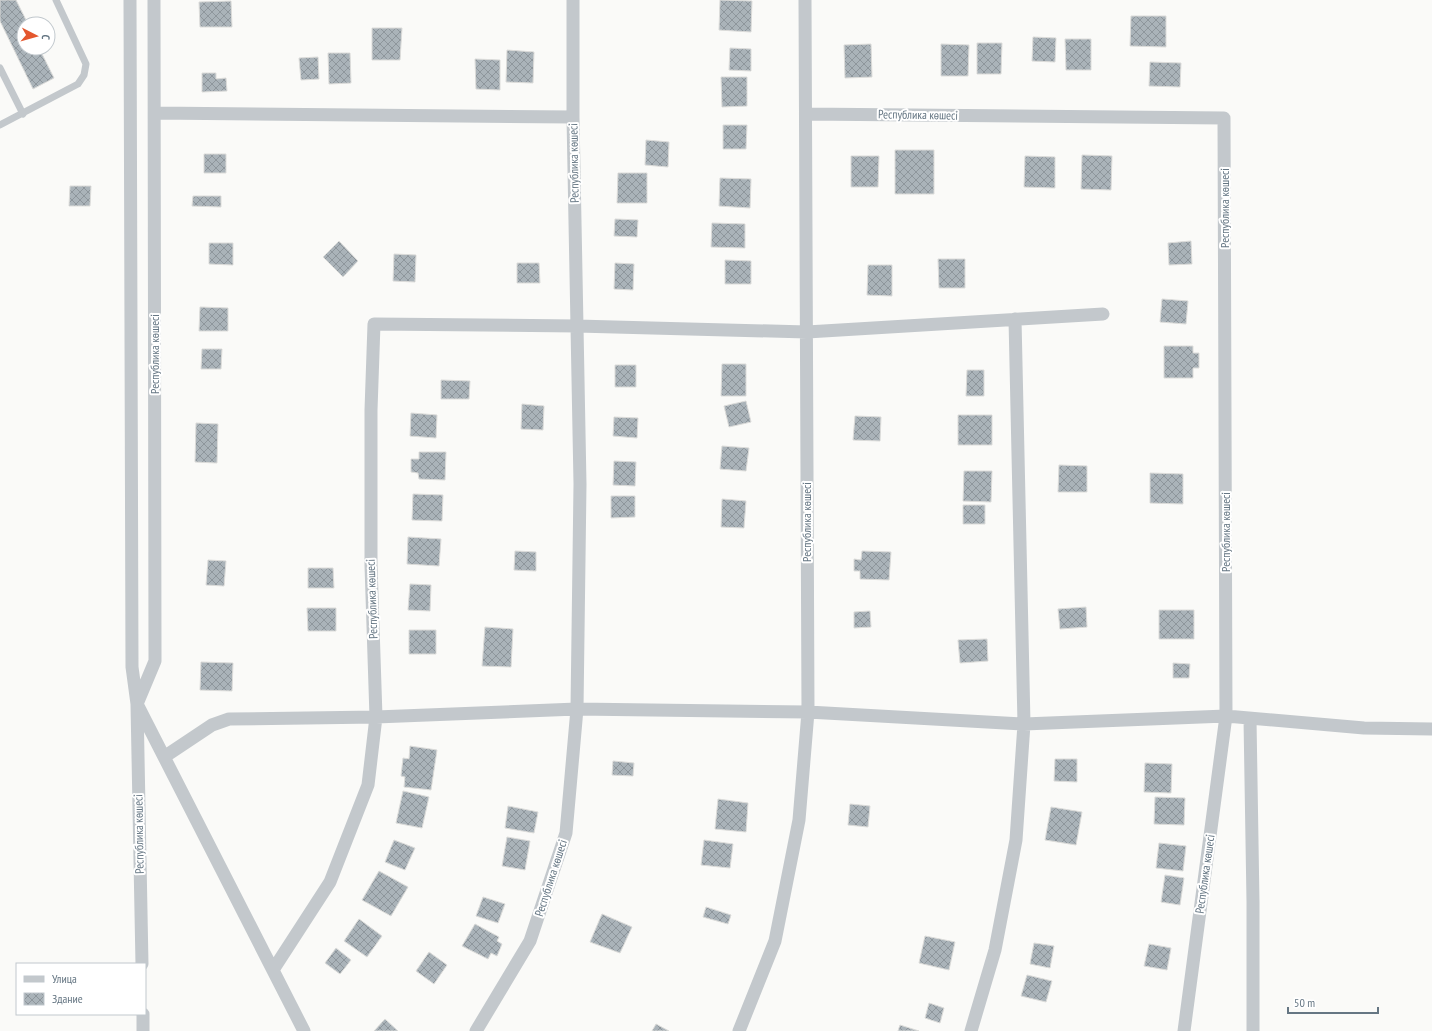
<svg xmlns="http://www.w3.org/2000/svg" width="1432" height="1031" viewBox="0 0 1432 1031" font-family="'PT Sans Narrow',sans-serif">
  <defs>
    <pattern id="building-cross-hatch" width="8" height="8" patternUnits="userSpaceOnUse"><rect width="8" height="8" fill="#aab3b9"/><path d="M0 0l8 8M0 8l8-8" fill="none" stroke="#8e969c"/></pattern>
  </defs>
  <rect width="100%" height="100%" fill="#fafaf8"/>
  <path fill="url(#building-cross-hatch)" stroke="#dcdcda" d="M0,0H16L28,24H24V48H39L54,78L33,89L0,21Z
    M720,0L752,1L751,32L719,30Z
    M231,1L232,27H200L199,2Z
    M1131,16H1166V47L1130,46Z
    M372,28H402L400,60H372Z
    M1033,37L1056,38L1055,62L1032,61Z
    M1065,39H1091V70H1066Z
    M977,43H1002L1001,74H977Z
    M871,44L872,77L845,78L844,45Z
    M941,44L969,45L968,76H941Z
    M730,48L751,49V71L729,70Z
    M507,50L534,52L533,83L506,82Z
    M328,53H350L351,83L329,84Z
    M318,57L319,79L301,80L299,58Z
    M475,59L500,60V90L476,89Z
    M1150,62L1181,63L1180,87L1149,86Z
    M202,73H216V79L226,78L227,91L202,92Z
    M721,77H747V106L722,107Z
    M723,125H747L746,149H723Z
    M646,140L669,142L668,167L645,165Z
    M895,150H934V194H895Z
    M204,154H226V173H204Z
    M1082,155L1112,156L1111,190L1081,189Z
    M851,156H879L878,187H851Z
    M1025,156L1055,157V188L1024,187Z
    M618,173H647V203H617Z
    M720,178L751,179L750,208L719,206Z
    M70,186H91L90,206H69Z
    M193,196H221V207L192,206Z
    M615,219L638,220L637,237L614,236Z
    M712,223L745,224V248L711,247Z
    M339,241L358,261L343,277L323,257Z
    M1191,241L1192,264L1169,265L1168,243Z
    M209,243H233V265L209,264Z
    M394,254L416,255L415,282L393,281Z
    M938,259H965V288H939Z
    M725,260L751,261V284H725Z
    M517,263H539L540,283H517Z
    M615,263L634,264L633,290L614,289Z
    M868,265H892V296L867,295Z
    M1162,299L1188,301L1186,324L1160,322Z
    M200,307L228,308V331H199Z
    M1164,346H1193V353H1199V368H1193V378H1164Z
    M202,349H222L221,369H201Z
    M722,364H746V396H721Z
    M615,365H636V387H615Z
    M967,370H984V396H966Z
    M441,380L470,381L469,399H441Z
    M746,401L751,422L729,427L724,406Z
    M522,404L544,406L543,430L521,429Z
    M411,413L437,415L436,438L410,436Z
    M958,415H992V445H958Z
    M855,416L881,417L880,441L853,440Z
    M614,417L638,418L637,438L613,436Z
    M196,423L218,424L217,463L195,462Z
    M722,446L749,448L746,471L720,469Z
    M419,452H446L445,480L419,479L418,473L411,472V459H419Z
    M614,461L636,462L635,486L613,485Z
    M1059,465L1087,466V492H1058Z
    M964,471H992L991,502L963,501Z
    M1150,473L1183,474V504L1150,503Z
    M413,494L443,495L442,521L412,520Z
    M611,496H635V517L611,518Z
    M722,499L746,501L744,528L721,527Z
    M963,505H985V524H963Z
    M408,537L441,539L439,566L407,564Z
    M515,551L536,552V571L514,570Z
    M862,551L891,552L889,580L860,579V571H854V559L861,560Z
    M208,560L226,561L224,586L206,585Z
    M308,568H333L334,588H308Z
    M410,584L431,585L430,611L408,610Z
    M1086,607L1087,627L1060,629L1058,609Z
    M307,608H336V631H308Z
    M1159,610H1194V639H1159Z
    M870,611L871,627L854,628V612Z
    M485,627L513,629L511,667L482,666Z
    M409,630H436V654H409Z
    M987,639L988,661L960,663L958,640Z
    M201,662L233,663L232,691L200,690Z
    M1173,663L1190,664L1189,678H1173Z
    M410,746L437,750L431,790L404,787L405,777L401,776L403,758L409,759Z
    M1055,759H1077V782L1054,781Z
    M613,761L634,763L633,776L612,775Z
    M1145,763L1172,764L1171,793L1144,792Z
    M403,791L429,797L422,828L396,823Z
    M1155,797L1185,798L1184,825L1154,824Z
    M718,799L748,803L746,832L715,829Z
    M850,804L870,806L868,827L848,825Z
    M508,806L538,812L534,833L505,828Z
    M1051,807L1082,812L1076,845L1045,840Z
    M507,837L530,841L525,870L502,866Z
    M394,840L415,848L405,870L385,862Z
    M704,840L733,844L730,868L701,865Z
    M1159,843L1186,846L1183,871L1156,868Z
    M379,871L408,887L391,916L362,900Z
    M1165,875L1184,878L1180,905L1161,902Z
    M483,897L505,904L498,923L476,916Z
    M706,907L731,915L728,924L703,917Z
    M602,914L632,927L620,953L590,942Z
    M359,919L382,936L367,957L344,941Z
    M475,924L499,937L497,941L502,944L497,956L491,953L488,959L462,946Z
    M925,936L955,942L949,970L919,963Z
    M1034,943L1054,946L1050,968L1030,964Z
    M1149,944L1171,948L1167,970L1144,966Z
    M336,948L351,960L340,974L325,963Z
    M429,952L447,965L434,984L416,971Z
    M1027,975L1052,981L1046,1002L1021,996Z
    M929,1003L944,1008L940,1023L925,1018Z
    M385,1019L398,1031H374Z
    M656,1024L669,1031H652Z
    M900,1025L919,1031H898Z"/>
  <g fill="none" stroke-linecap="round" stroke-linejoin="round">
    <path stroke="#c3c8cc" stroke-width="7" d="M0,68L23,114
      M0,125L78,84L84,75L86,64L56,0"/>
    <path stroke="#c3c8cc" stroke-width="13" d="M130,0L132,667L137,704L304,1031
      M155,113L573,117
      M806,114L1224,118L1226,716L1184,1031
      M1250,719L1253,902V1031
      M164,757L212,725L229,719L376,717L577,709L808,712L1024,724L1226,716L1364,728L1432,729
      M142,964L137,704L155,661L154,0
      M273,970L330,882L368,785L376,717L371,565V410L374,324L577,326L807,332L1103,314
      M143,1014V1031
      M476,1031L530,941L566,833L577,709L580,484L573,117V0
      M739,1031L775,941L799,820L808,712L805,0
      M971,1031L995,950L1016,840L1024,724L1015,319"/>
  </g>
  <g text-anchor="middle" stroke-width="4" stroke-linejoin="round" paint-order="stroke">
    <g font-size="12" fill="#657683" stroke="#fff">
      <text transform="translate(918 115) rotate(1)" y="4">Республика көшесі</text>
      <text transform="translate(574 163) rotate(-91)" y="4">Республика көшесі</text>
      <text transform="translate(1225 208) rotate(-90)" y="4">Республика көшесі</text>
      <text transform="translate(155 354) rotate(-90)" y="4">Республика көшесі</text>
      <text transform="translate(807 522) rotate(-90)" y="4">Республика көшесі</text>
      <text transform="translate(1226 532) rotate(-90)" y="4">Республика көшесі</text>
      <text transform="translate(372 599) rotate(-92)" y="4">Республика көшесі</text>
      <text transform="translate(139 834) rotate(-91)" y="4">Республика көшесі</text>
      <text transform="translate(1205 874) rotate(-82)" y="4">Республика көшесі</text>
      <text transform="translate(551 878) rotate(-72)" y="4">Республика көшесі</text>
    </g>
  </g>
  <rect x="16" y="963" width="130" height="52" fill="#ffffff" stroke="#c1c8cd"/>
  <rect x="24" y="976" width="20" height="6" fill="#c3c8cc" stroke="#c1c8cd"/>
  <text x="52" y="983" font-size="12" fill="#657683">Улица</text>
  <rect x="24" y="993" width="20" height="12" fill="url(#building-cross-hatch)" stroke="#c1c8cd"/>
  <text x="52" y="1003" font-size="12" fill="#657683">Здание</text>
  <g transform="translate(36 36) rotate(96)"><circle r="19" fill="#ffffff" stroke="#c1c8cd"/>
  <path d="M0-3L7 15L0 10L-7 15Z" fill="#e4572e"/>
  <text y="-6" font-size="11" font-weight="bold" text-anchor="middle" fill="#657683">С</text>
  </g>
  <path d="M1288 1007v6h90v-6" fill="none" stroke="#657683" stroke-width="2"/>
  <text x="1294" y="1007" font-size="12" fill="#657683" stroke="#ffffff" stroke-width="3" paint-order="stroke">50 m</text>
</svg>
